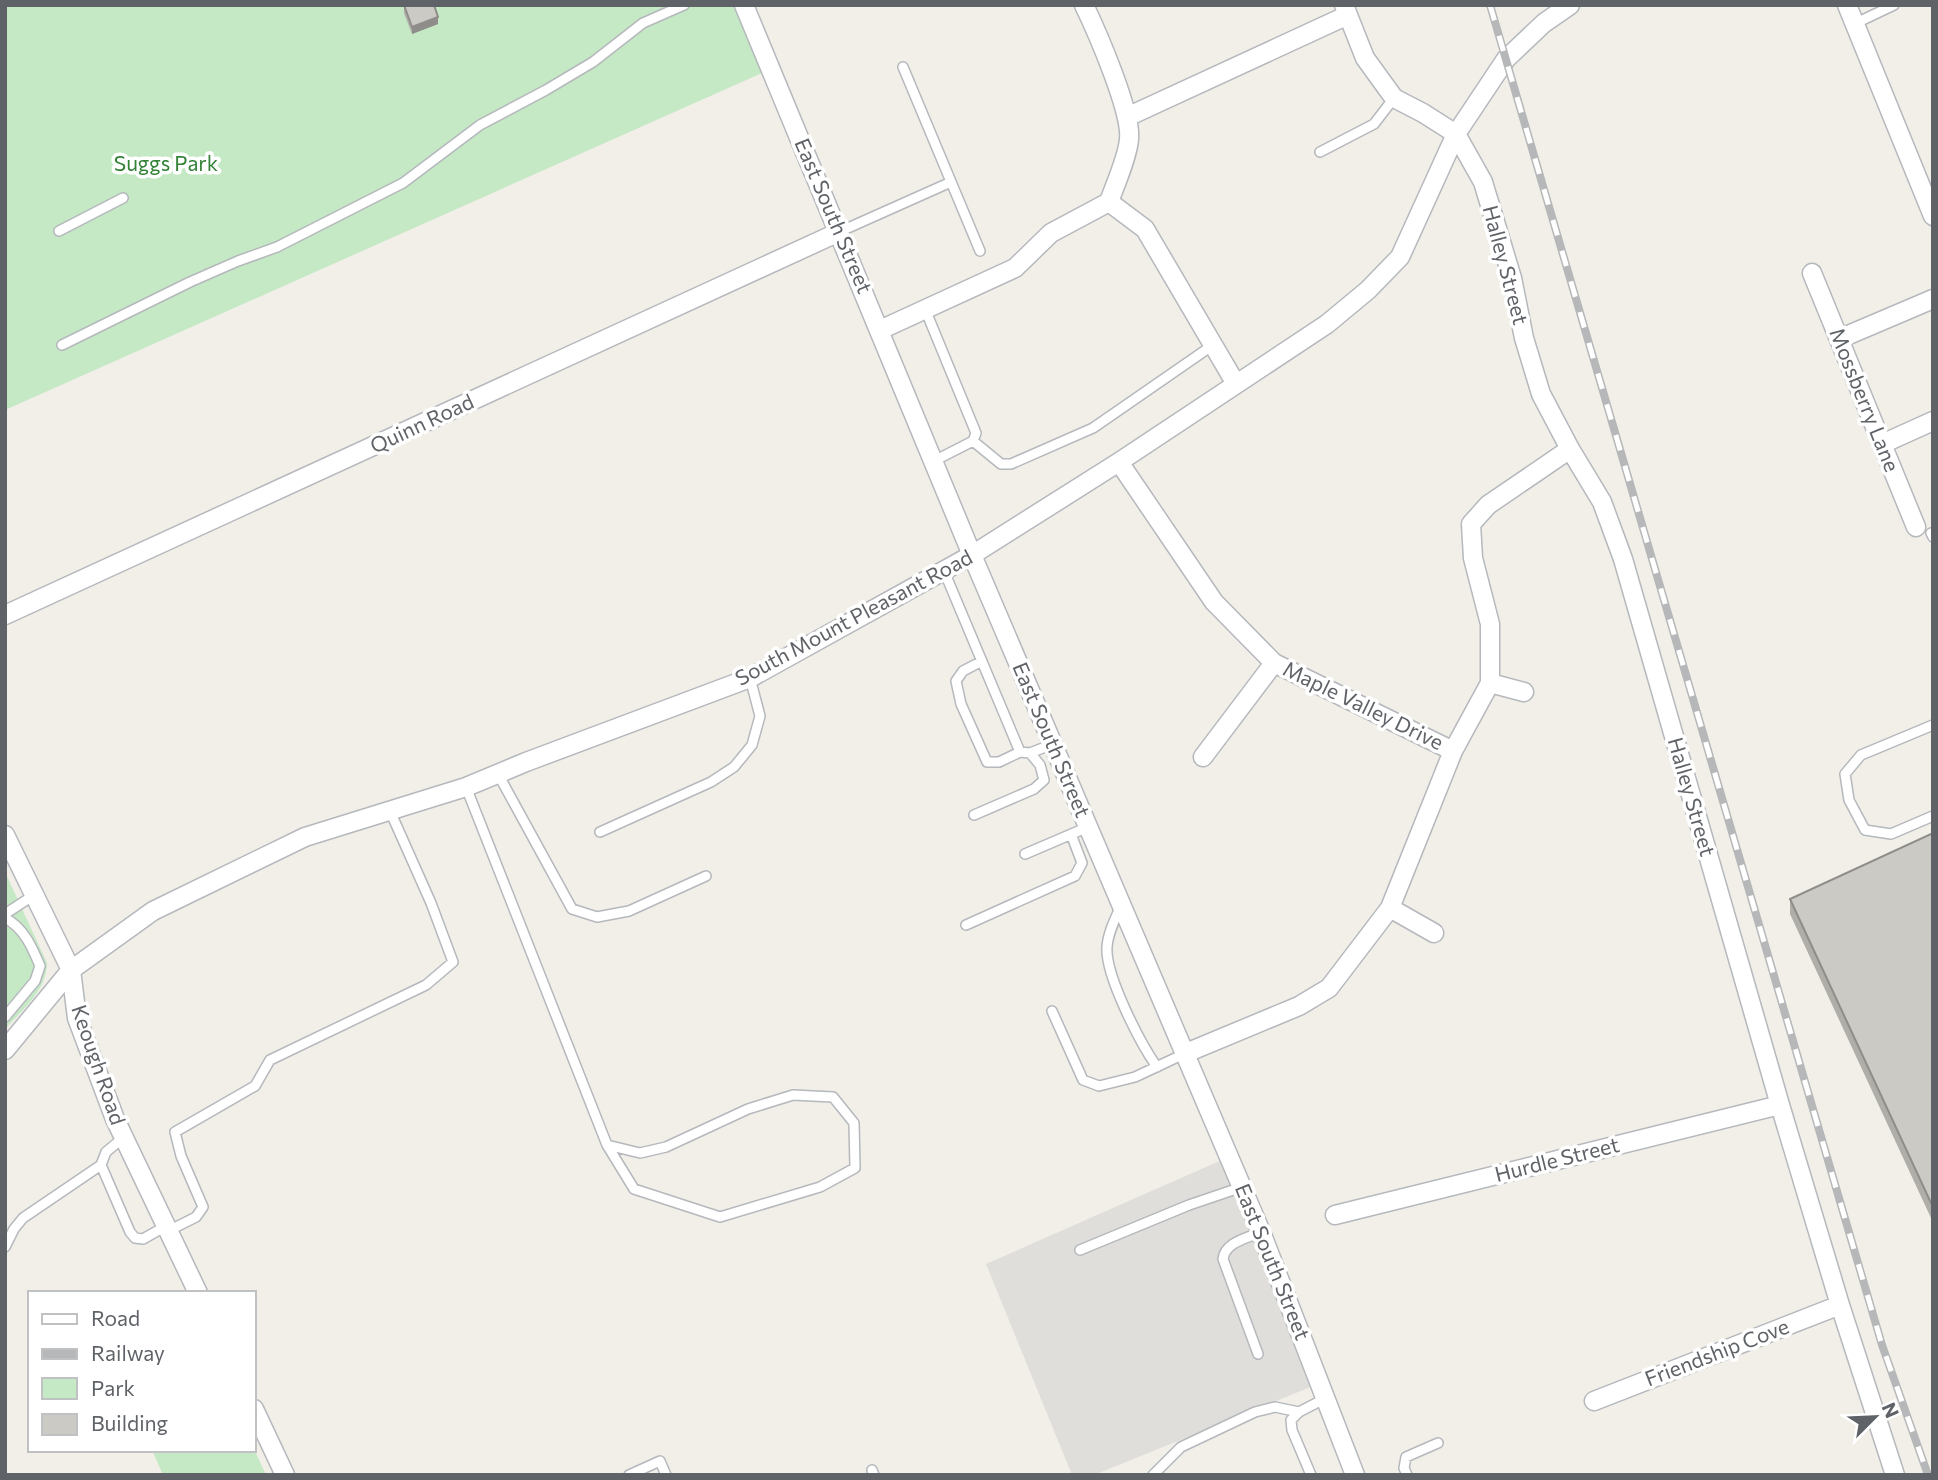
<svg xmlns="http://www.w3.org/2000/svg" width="1938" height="1480" viewBox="0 0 1938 1480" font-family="Commissioner,sans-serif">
  <rect width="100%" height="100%" fill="#f1efe8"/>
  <path fill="#e0deda" d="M1224,1159L1313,1386L1094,1475H1072L986,1264Z"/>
  <path fill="#c5e8c5" d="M5,5H734L762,73L5,410Z
    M5,872L47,963C47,990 22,1010 5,1029Z
    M254,1449L266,1475H163L152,1450Z"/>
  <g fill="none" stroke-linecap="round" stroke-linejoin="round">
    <g stroke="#b5b8bc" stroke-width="12">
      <path id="lane" d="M1854,24L1894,5
        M903,67L980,251
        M1320,152L1374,124L1394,98
        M59,231L123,198
        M839,232L951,182
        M925,309L976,433L973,441L934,461
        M62,345L190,282L238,261L277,247L403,183L480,125L546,90L593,62L643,23L684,5
        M973,441L1001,464H1011L1093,428L1213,345
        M1931,533L1933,537
        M944,571L1020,752L1030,753L1053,744
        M982,661L963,671L956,681L961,704L987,762H999L1020,752
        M1933,725L1861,755L1845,774L1849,800L1865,830L1891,834L1933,816
        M498,774L572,909L597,917L629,911L706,876
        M466,787L607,1145L634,1189L720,1217L820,1187L855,1168L854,1123L833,1097L793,1095L748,1109L666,1147L640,1153L607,1145
        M974,815L1034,789L1044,780L1040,765L1030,753
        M600,832L711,782L734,767L752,745L760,716L750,678
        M1025,854L1088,827
        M1121,906C1115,919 1108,933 1107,947C1105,975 1140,1043 1157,1067
        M5,914L34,895
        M5,918C24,928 32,947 40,966L35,981L5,1017
        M966,925L1075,876L1082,863L1071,834
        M1052,1011L1083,1080L1099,1086L1135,1077L1186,1053
        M124,1137L106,1152L101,1165L130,1232L135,1238L143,1239L166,1226
        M168,1231L196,1217L203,1207L181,1156L175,1132L255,1086L270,1060L426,985L453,962L431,903L390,811
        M5,1247L14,1229L23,1218L101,1165
        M1080,1250L1189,1205L1242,1187
        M1258,1354L1223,1259C1225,1242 1248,1238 1261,1232
        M872,1470L874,1475
        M629,1475L660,1461L666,1475
        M1153,1475L1181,1447L1255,1412L1275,1407L1299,1412
        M1311,1475L1292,1430L1291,1420L1299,1412L1326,1398
        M1407,1475L1404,1468L1406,1457L1438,1443"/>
    </g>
    <g stroke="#b5b8bc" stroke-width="21">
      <path id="street" d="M744,5L972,555L1261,1232L1355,1475
        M1344,5L1365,58L1394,98L1423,113L1456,134L1483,182L1512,278L1524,338L1541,394L1570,449L1602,502L1623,559L1780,1105L1840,1305L1895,1475
        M1847,5L1933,216
        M1127,117L1348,15
        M1109,202L1145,229L1236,384
        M1812,273L1916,527
        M880,330L1015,268L1051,233L1109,202C1115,185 1128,156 1129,139C1132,112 1097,32 1084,5
        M1839,339L1933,299
        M1882,444L1933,421
        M1119,462L1214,602L1274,663L1453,751
        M5,615L839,232
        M1524,692L1490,683V624L1473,558L1471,524L1488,505L1570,449
        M1203,757L1274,663
        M5,835L71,970L77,1018L115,1119L198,1293
        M1434,933L1390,908L1453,751L1490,683
        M5,1050L71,970L153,911L305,837L466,787L526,762L750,678L972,555L1119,462L1327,324L1368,290L1400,257L1456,134L1506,59L1544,23L1570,5
        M1186,1053L1299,1006L1329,988L1390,908
        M1335,1215L1780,1105
        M1594,1401L1840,1305
        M254,1409L285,1475"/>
    </g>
    <use href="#lane" stroke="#fff" stroke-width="9"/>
    <use href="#street" stroke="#fff" stroke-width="18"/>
    <g stroke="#b6b7b8" stroke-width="8">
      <path id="rail" d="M1490,5L1882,1345L1928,1475"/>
    </g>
    <use href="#rail" stroke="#fff" stroke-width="5" stroke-dasharray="16" stroke-linecap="butt"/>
  </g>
  <path fill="#afaea9" d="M404,5L438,24L412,34L404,13Z
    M1933,833V1217L1931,1218L1790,914V899Z"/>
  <path fill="#8f8d8a" d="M438,17V24L412,34V27Z
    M1933,1202V1217L1931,1218V1203Z"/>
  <path fill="#cccac5" stroke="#8f8d8a" stroke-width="2" d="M404,5H434L438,17L412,27Z
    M1933,833V1202L1931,1203L1790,899Z"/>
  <g text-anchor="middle" stroke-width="7" stroke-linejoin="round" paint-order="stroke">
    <g font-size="21" fill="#348238" stroke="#fff">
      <text x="166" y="171">Suggs Park</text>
    </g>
    <g font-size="21" fill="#5f6368" stroke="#fff">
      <text transform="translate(833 216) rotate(67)" y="7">East South Street</text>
      <text transform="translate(1505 265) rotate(75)" y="7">Halley Street</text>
      <text transform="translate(1864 400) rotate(68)" y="7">Mossberry Lane</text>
      <text transform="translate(422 424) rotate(-25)" y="7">Quinn Road</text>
      <text transform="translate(854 618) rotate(-28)" y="7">South Mount Pleasant Road</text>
      <text transform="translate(1363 706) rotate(26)" y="7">Maple Valley Drive</text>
      <text transform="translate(1051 740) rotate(67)" y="7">East South Street</text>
      <text transform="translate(1691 797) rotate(74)" y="7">Halley Street</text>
      <text transform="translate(98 1065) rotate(71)" y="7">Keough Road</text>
      <text transform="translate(1557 1160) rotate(-14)" y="7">Hurdle Street</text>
      <text transform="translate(1272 1262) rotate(68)" y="7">East South Street</text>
      <text transform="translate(1717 1353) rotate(-21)" y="7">Friendship Cove</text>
    </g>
  </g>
  <rect width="1938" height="1480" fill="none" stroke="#5f6368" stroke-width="14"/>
  <rect x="28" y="1291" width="228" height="161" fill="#ffffff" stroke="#bfc1c3" stroke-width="2"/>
  <rect x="42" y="1314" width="35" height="10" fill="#ffffff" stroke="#bfc1c3" stroke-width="2"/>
  <text x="91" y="1326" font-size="21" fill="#5f6368">Road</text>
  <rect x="42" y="1349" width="35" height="10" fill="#b6b7b8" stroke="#bfc1c3" stroke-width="2"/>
  <text x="91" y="1361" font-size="21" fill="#5f6368">Railway</text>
  <rect x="42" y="1378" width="35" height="21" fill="#c5e8c5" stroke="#bfc1c3" stroke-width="2"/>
  <text x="91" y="1396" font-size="21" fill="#5f6368">Park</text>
  <rect x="42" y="1414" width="35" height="21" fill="#cccac5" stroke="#bfc1c3" stroke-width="2"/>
  <text x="91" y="1431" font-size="21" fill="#5f6368">Building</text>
  <g transform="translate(1875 1417) rotate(66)" stroke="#ffffff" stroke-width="5" paint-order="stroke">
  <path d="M0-5L12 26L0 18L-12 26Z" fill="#5f6368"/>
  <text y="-10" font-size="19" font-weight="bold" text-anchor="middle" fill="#5f6368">N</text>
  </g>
</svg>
